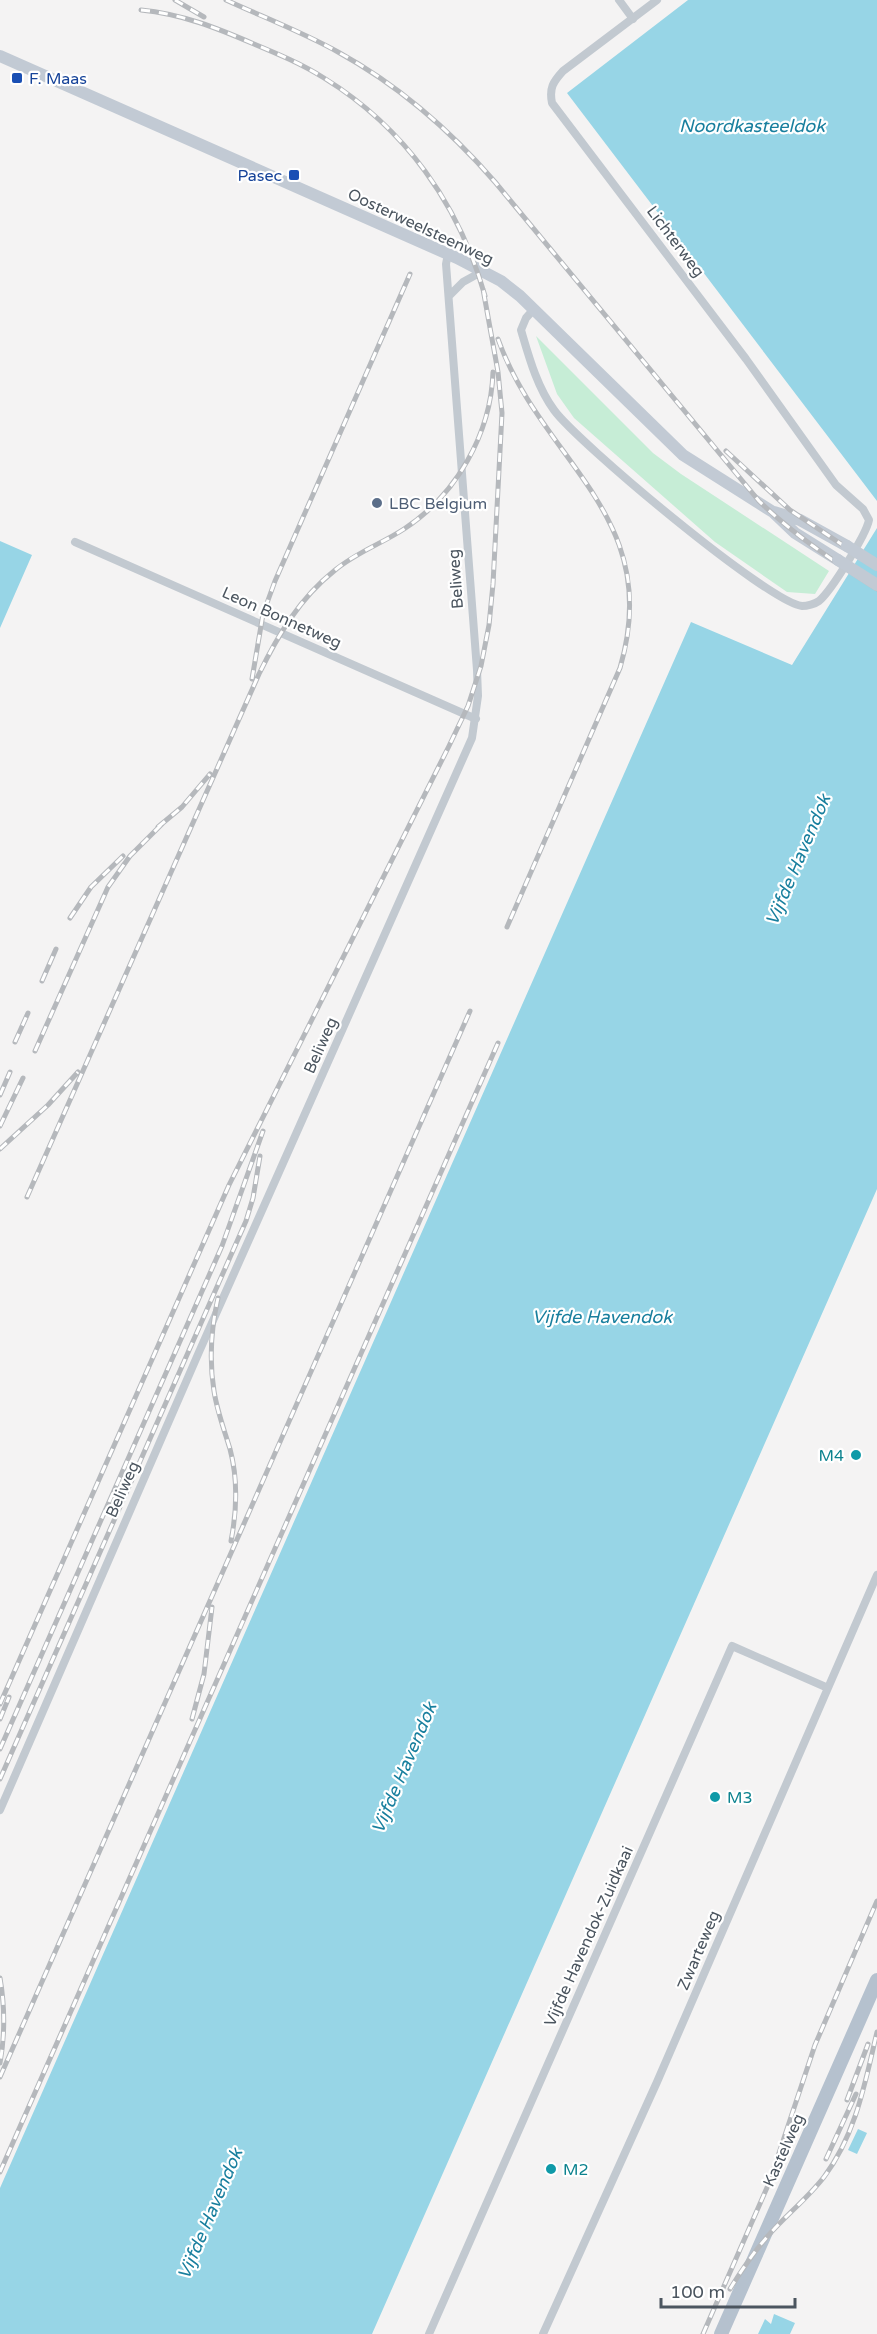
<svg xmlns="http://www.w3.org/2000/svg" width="877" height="2334" viewBox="0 0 877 2334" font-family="'Varela Round',sans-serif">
  <rect width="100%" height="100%" fill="#f4f3f3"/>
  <path fill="#c6edd6" d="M536,336L653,453L681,474L829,571L815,594L787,592L715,542L574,418L557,394Z"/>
  <path fill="#97d5e6" d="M688,0H877V501L567,93Z
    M877,528V1189L372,2334H0V2188L691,622L792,665Z
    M0,541L32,555L0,628Z
    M858,2129L867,2133L857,2154L848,2150Z
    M774,2314L795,2323L790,2334H758L765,2319L771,2324Z"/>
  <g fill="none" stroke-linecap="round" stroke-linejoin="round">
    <path stroke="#c2c9d0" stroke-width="8" d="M619,0L633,19
      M449,296L463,282L483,271
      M534,309L526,318L521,330C529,357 537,387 554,410C577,442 769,603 802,606C807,606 815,604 819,601C831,591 866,535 869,520L863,509L836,485L746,359L552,103C549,88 553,82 563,71L657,0
      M75,542L476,719
      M0,1810L199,1352L472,738L478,696L477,670L446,264L448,254
      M429,2334L732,1646L828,1688
      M543,2334L657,2082L877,1575"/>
    <path stroke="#c2cad4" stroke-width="12" d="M0,56L457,258L501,281L520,296L683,455L773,512L795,533L838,560
      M774,512L800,520L847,546"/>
    <path stroke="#b5c1ce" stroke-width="14" d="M721,2334L877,1980"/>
    <g stroke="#b5b8bc" stroke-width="5">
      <path id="rail" d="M175,0L204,17
        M226,0C263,17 302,32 338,52C398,85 450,130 495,182L759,501C795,536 835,562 877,589
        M141,10C182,14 217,28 254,44C278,54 302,64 324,78C405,128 459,204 485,296
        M498,339C542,463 665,515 620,668L507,927
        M726,451L790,510L877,568
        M252,679L263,614L275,581L410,274
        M158,827L182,807L210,774
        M70,918L91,887L123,856
        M42,981L56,949
        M15,1042L28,1013
        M35,1051L108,887L130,856L164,822
        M0,1095L10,1072
        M0,1126L23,1078
        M0,1149L48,1105L78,1072
        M27,1197L259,674C278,635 300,598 334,571C355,553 381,544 404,529C456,495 491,434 493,372
        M218,1298C211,1329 209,1360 214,1391C217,1411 224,1429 230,1449C238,1479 237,1510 231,1541
        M0,1704L229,1185L449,746L468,706L481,666L489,625L493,584L502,413L498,372L483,289
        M0,1719L9,1697
        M192,1719L204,1674L212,1607
        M0,1749L222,1246L263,1131
        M0,1779L246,1221L253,1198L260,1156
        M0,1978C5,2007 5,2035 0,2063
        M0,2077L470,1011
        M847,2100L868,2044
        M826,2159L856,2094
        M0,2172L498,1043
        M730,2289C741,2271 753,2253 767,2237C785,2216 807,2199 824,2177C856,2134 865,2083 877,2032
        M703,2334L769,2183L815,2045L877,1901"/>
    </g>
    <use href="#rail" stroke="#fff" stroke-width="3" stroke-dasharray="9" stroke-linecap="butt"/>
    <path stroke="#c2cad4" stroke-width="12" d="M847,546L877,565
      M838,560L877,585"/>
  </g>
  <g fill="#1a4fb4" stroke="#fff" stroke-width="2">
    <rect x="11" y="72" width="12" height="12" rx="3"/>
    <rect x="288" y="169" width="12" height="12" rx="3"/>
  </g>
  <circle fill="#5c6f8a" stroke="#fff" stroke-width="2" cx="377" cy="503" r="6"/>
  <g fill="#0f9aa8" stroke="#fff" stroke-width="2">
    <circle cx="856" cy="1455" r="6"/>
    <circle cx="715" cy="1797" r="6"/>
    <circle cx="551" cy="2169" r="6"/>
  </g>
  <g text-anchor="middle" stroke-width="4.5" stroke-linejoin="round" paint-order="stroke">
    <g font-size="16" fill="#164399" stroke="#fff" text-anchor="start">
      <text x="29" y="84">F. Maas</text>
      <text x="282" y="181" text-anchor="end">Pasec</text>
    </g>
    <g font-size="16" fill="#4b555f" stroke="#fff">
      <text transform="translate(421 226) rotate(25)" y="6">Oosterweelsteenweg</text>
      <text transform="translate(676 241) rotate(53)" y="6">Lichterweg</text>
      <text transform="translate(455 579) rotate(-94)" y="6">Beliweg</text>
      <text transform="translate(282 617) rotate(24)" y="6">Leon Bonnetweg</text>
      <text transform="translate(320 1045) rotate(-66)" y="6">Beliweg</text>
      <text transform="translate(122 1489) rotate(-66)" y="6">Beliweg</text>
      <text transform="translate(588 1936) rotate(-66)" y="6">Vijfde Havendok-Zuidkaai</text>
      <text transform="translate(698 1950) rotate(-67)" y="6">Zwarteweg</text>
      <text transform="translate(783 2150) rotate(-66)" y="6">Kastelweg</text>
    </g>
    <g font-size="16" fill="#4e5e75" stroke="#fff" text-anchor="start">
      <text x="389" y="509">LBC Belgium</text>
    </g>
    <g font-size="16" fill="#0d838f" stroke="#fff" text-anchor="start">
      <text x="844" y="1461" text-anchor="end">M4</text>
      <text x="727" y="1803">M3</text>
      <text x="563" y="2175">M2</text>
    </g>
    <g font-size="18" font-style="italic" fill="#187f9e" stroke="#fff">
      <text x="752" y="132">Noordkasteeldok</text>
      <text transform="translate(798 860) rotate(-67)" y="6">Vijfde Havendok</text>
      <text x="602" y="1323">Vijfde Havendok</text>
      <text transform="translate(404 1768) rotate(-67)" y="6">Vijfde Havendok</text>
      <text transform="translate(210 2214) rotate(-67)" y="6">Vijfde Havendok</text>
    </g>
  </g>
  <path d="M661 2298v9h134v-9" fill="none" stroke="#4b555f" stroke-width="3"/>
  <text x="670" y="2298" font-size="18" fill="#4b555f" stroke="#ffffff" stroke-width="4.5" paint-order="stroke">100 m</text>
</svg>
